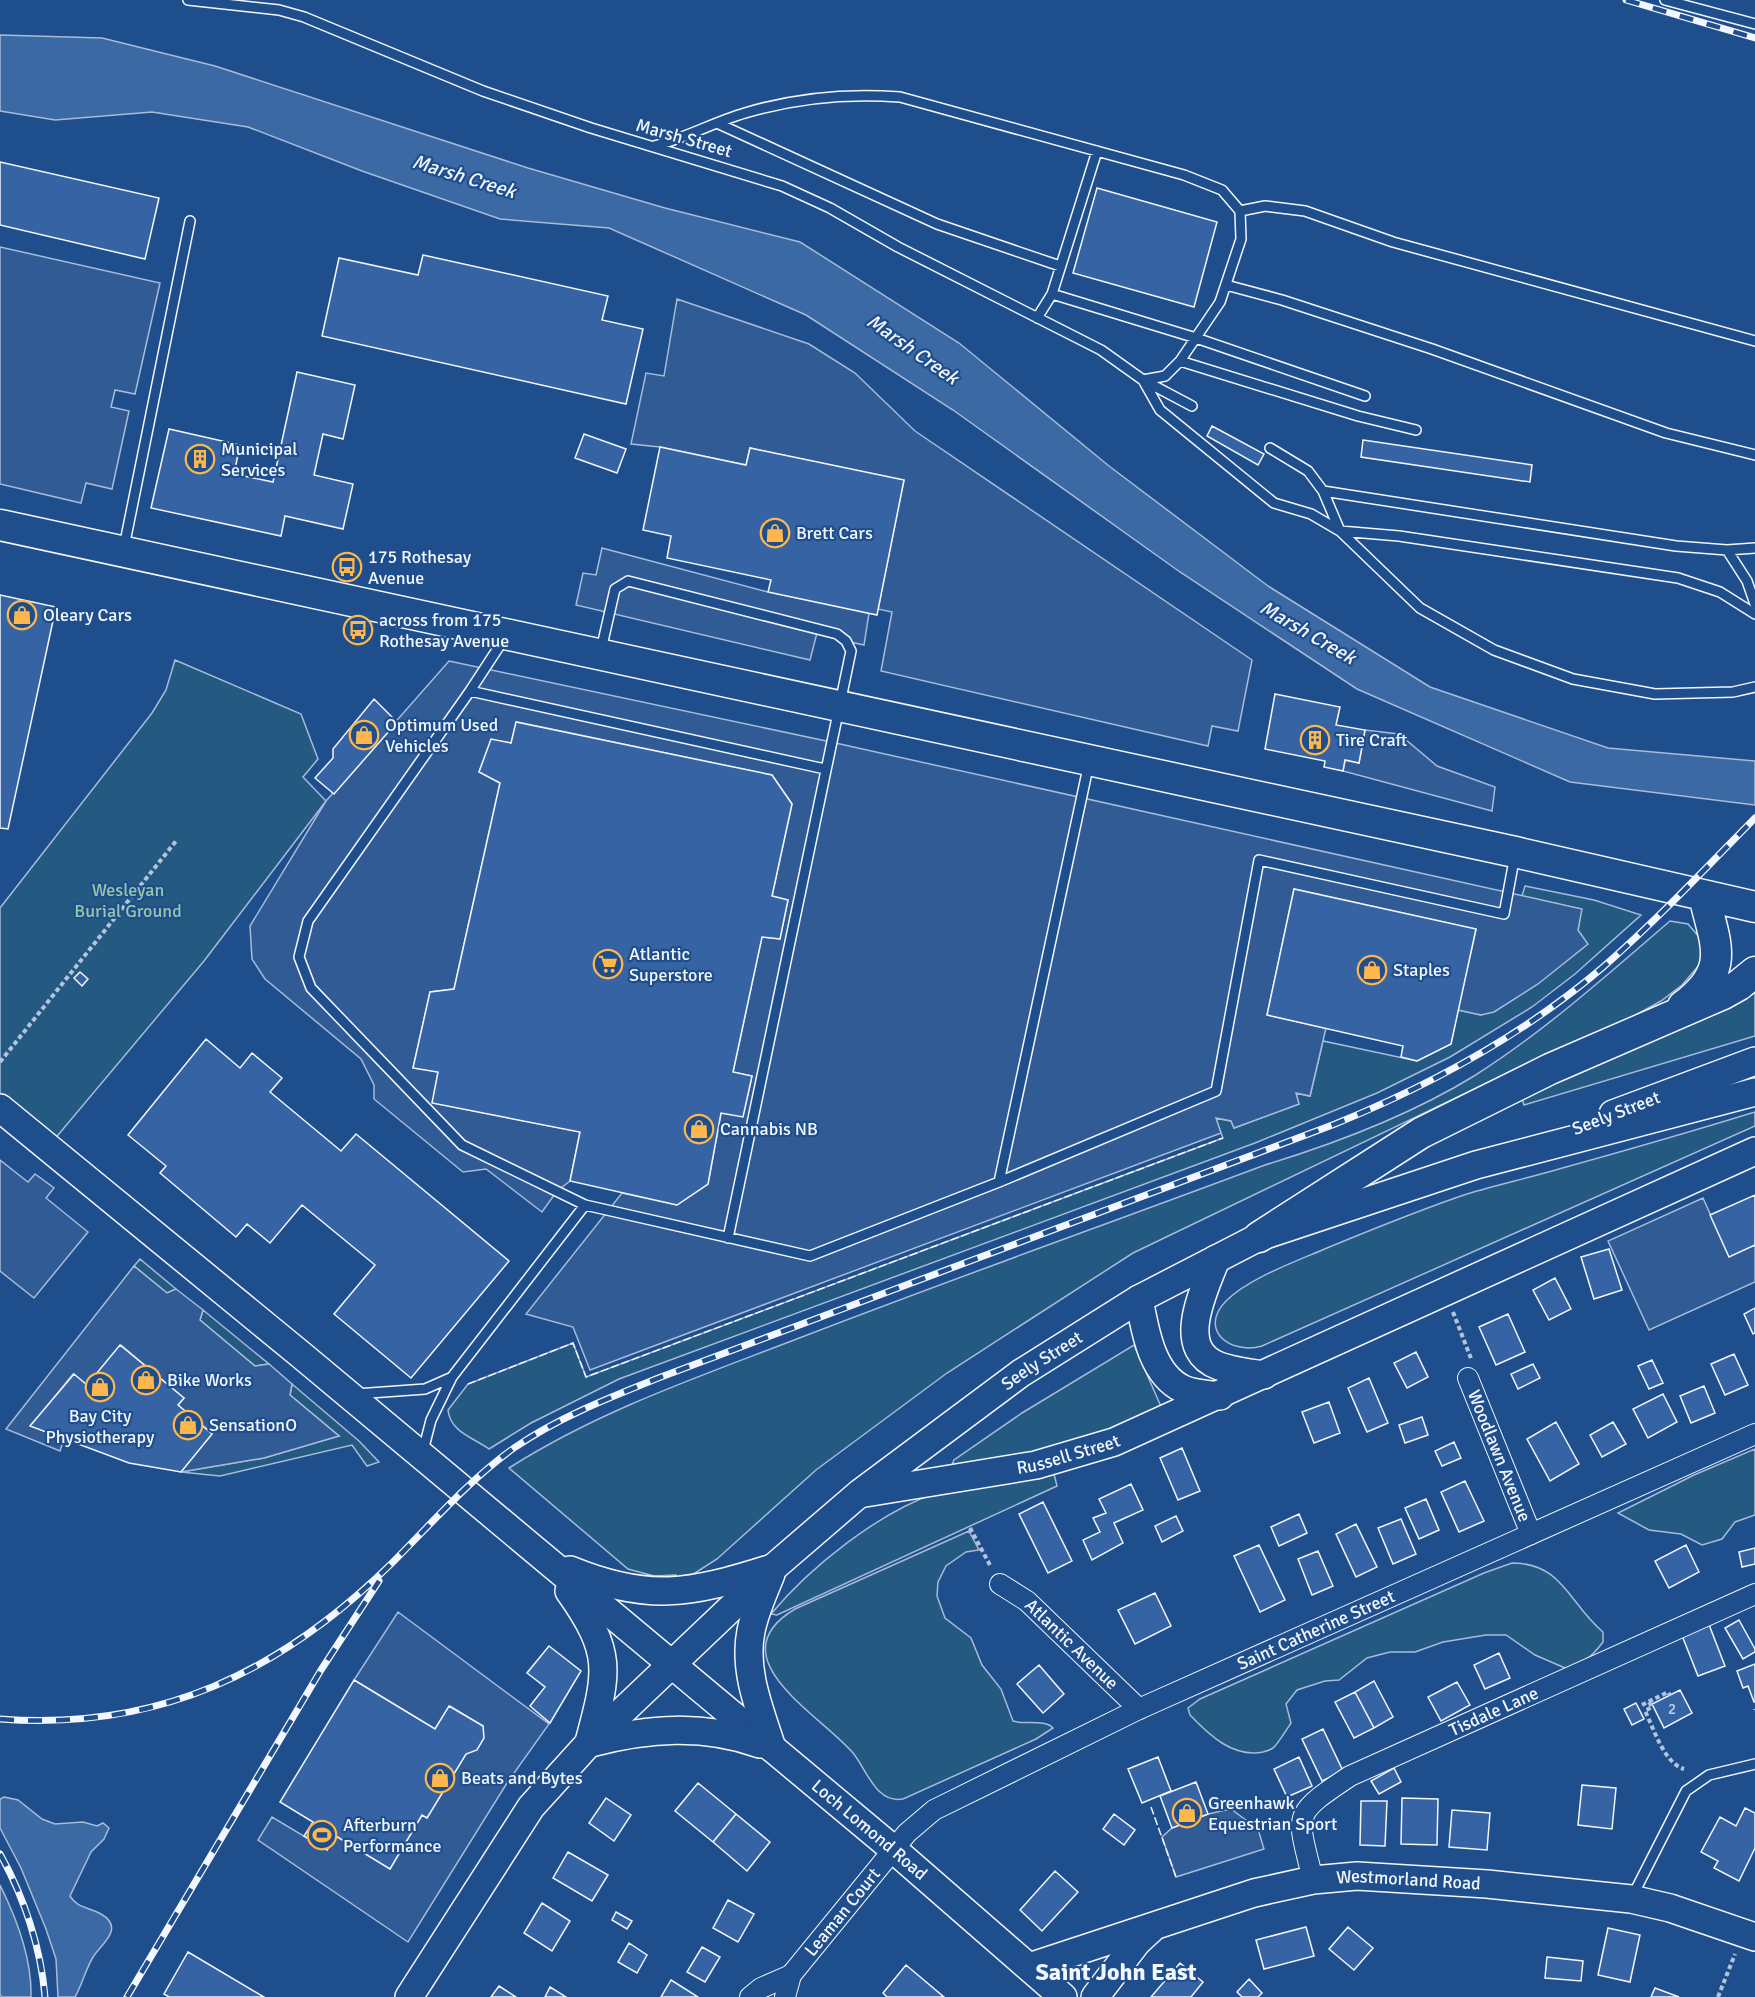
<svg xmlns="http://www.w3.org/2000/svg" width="1755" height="1997" viewBox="0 0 1755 1997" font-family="Signika,sans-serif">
  <rect width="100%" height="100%" fill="#1f4e8c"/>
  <path fill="#245a82" stroke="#a8bbd7" stroke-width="1.5" d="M175,660L301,714L318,759L303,777L326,801L204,961L48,1147L0,1108V908L152,713L166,690Z
    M1525,886L1594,900L1641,915L1575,974L1532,1007L1450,1057L1377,1093L1255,1143L619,1379L531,1423L489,1449C474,1438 450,1432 448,1410L468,1384L573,1343L586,1377L1223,1138L1215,1118L1231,1121L1234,1128L1299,1104L1295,1093L1310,1096L1323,1041L1417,1061L1451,1044L1458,1010L1481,1015L1578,931L1581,909L1522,896Z
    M1670,921L1688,924L1699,937L1703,936L1701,963L1682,985L1661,1001L1623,1022L1553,1051L1133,1253L947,1373L816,1470L717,1559L692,1575L677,1580L676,1575L654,1576L628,1569L509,1468C600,1410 701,1376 802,1337C955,1278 1110,1223 1265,1165C1337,1143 1409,1116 1474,1076C1545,1031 1607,975 1670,921Z
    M1755,982V1036L1524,1105L1521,1095Z
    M1755,1112V1126L1262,1346C1230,1355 1198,1330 1226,1301C1249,1278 1297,1261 1327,1248C1373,1229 1419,1210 1467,1194C1497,1185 1528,1178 1559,1169C1624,1151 1690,1132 1755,1112Z
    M140,1259L176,1289L167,1293L134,1266Z
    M203,1310L269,1364L255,1366L200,1320Z
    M1134,1345L1163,1411L1057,1449L952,1465L954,1460L1022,1413Z
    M292,1384L359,1441L379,1462L367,1466L352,1445L220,1476L181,1472L264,1458L339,1436L290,1395Z
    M1755,1449V1515L1735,1522L1722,1539L1702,1545L1681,1534L1649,1530L1618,1513L1694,1475Z
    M1053,1470L1057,1486L777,1615L771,1614C810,1567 878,1513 936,1493C973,1481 1015,1477 1053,1470Z
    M969,1531L979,1550L966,1552L946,1566L938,1582L937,1596L945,1618L971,1638L982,1665L1001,1689L1013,1721C1025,1725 1045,1719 1053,1728L1036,1739L903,1799C876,1804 867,1770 853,1753C821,1715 714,1657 795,1609Z
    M1512,1563C1563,1563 1569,1604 1603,1632V1642C1594,1654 1581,1668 1565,1668L1535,1655L1506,1635H1486L1443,1642L1415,1652H1390L1367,1658L1339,1680L1325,1681L1297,1690L1286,1704L1291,1723C1287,1729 1279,1742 1275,1746C1272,1750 1267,1751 1263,1752C1233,1758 1209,1735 1190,1715L1188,1708L1200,1699L1484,1573Z"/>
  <path fill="#305b95" stroke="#a8bbd7" stroke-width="1.5" d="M0,247L160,283L135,394L115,390L111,407L129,411L112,489L86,483L81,503L0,484Z
    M677,299L809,344L855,373L915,431L1252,660L1238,731L1212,726L1208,746L881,671L892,612L878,609L904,480L750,448L746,465L660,447L631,444L646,373L664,376Z
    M602,548L768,592L869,613L864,645L846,641L818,629L810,660L576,605L583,573L596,575Z
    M449,661L831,742L1582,909L1578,930L1588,944L1538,984L1494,1012L1481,1015L1458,1010L1476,929L1294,889L1267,1015L1326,1028L1310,1096L1296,1093L1299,1104L1234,1128L1231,1121L1216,1118L1221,1133L590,1370L573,1327L526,1314L622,1193L677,1205L708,1184L721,1113L743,1116L752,1076L733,1072L762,937L780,939L788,900L772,896L792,804L772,775L517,722L511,743L491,740L479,772L500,783L454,989L430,992L413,1068L438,1072L433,1103L580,1132L570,1181L557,1191L542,1212L486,1169L463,1172L374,1099V1085L361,1059L265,979L252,959L250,926L326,801Z
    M1365,730L1399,734L1437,766L1495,787L1492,811L1343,771L1345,760L1359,763Z
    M0,1160L28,1182L35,1174L54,1188L46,1198L88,1232L34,1298L0,1271Z
    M1703,1198L1729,1256L1755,1245V1282L1649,1330L1608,1241Z
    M134,1266L167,1293L176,1289L203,1310L200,1320L255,1366L269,1364L292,1384L290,1395L339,1436L264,1458L181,1472L212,1433L178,1405L184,1398L121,1345L87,1385L73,1374L31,1426L64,1439L60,1451L6,1429Z
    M398,1612L549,1724L507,1783L408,1942L258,1840L272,1817L327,1850L336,1836L390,1869L422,1815L427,1818L483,1726L450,1706L435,1729L354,1680Z
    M1231,1809L1258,1829L1264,1849L1176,1877L1162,1837L1172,1828L1208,1814Z"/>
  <path fill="#3b69a3" stroke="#a8bbd7" stroke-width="1.5" d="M0,35L102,38L215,66L528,168L665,208L800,242L959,343L1109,466L1268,586L1430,687L1608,748L1755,761V805L1570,782L1357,689L1180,572L953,410L806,315L609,228L500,219L362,171L248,127L152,112L55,120L0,111Z
    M4,1797L18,1800L42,1819L55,1824L83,1822L97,1826L103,1823L109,1828L104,1839L91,1852L70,1896C77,1908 89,1907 101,1914C127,1929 98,1946 92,1959C85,1971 82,1985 75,1997H58L56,1959L46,1929L21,1868L0,1828V1799Z
    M0,1885C16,1917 32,1960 31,1997H2L0,1995Z"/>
  <path fill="#3563a3" stroke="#f2f6ff" stroke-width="1.5" d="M0,162L159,198L145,259L0,225Z
    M1097,188L1217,222L1194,307L1073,273Z
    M423,255L608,296L602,320L643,329L626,404L322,336L339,258L418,275Z
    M297,372L355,385L343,439L323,434L314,475L353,484L343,529L285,516L281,536L151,508L169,429L240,445L234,474L273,482Z
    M1212,426L1264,454L1258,465L1207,436Z
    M584,434L626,449L617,473L575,458Z
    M1363,440L1532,465L1530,482L1361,457Z
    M660,447L746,465L750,448L904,480L877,615L768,592L771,580L667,558L671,536L643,530Z
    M0,595L56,607L8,829L0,828Z
    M1275,694L1340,707L1336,725L1365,730L1359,763L1345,760L1343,771L1324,767L1325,761L1265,749Z
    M374,699L397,722L334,794L315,778L333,758V749Z
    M516,722L772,775L792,804L772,896L788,900L780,939L762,937L733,1072L752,1076L743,1117L721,1113L708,1184L677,1205L570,1181L580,1132L432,1103L438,1072L413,1068L430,992L454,989L500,783L479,772L491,739L511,743Z
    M1294,889L1476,929L1451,1044L1417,1061L1401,1057L1403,1046L1267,1015Z
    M80,972L88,979L82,986L74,978Z
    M206,1039L240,1068L252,1053L282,1078L270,1092L341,1151L356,1134L509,1261L411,1378L334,1314L375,1265L302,1205L270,1243L247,1224L236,1237L160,1173L166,1166L128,1135Z
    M1755,1195V1245L1729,1257L1710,1215Z
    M1609,1249L1622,1290L1594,1299L1581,1257Z
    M1555,1278L1571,1309L1549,1320L1533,1290Z
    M1755,1308V1333L1753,1334L1744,1314Z
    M1508,1314L1525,1352L1496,1365L1479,1327Z
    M120,1345L184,1398L178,1405L212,1434L181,1472L129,1463L30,1426L74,1374L87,1385Z
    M1416,1352L1428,1377L1407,1388L1394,1363Z
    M1734,1354L1748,1385L1725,1395L1711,1364Z
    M1652,1360L1663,1383L1649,1389L1638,1366Z
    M1533,1364L1540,1378L1518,1389L1511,1374Z
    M1369,1378L1388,1423L1367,1432L1348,1388Z
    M1704,1386L1715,1413L1691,1423L1680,1396Z
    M1663,1394L1677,1422L1648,1438L1633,1409Z
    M1329,1402L1340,1433L1314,1443L1302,1412Z
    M1422,1417L1428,1435L1405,1443L1399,1425Z
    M1556,1422L1579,1464L1550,1481L1527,1439Z
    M1613,1422L1626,1444L1602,1457L1590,1435Z
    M1454,1442L1461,1458L1442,1466L1435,1451Z
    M1182,1448L1200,1491L1178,1500L1160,1458Z
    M1465,1481L1484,1521L1459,1532L1441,1492Z
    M1131,1484L1143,1510L1114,1523L1123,1543L1092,1560L1083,1540L1100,1532L1093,1518L1106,1513L1099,1499Z
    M1426,1499L1439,1530L1419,1539L1405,1508Z
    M1043,1502L1072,1561L1048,1573L1019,1514Z
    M1299,1514L1307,1533L1279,1546L1271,1527Z
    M1176,1516L1183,1531L1162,1542L1155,1526Z
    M1401,1519L1416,1554L1393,1564L1378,1528Z
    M1356,1524L1377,1567L1356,1577L1336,1534Z
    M1259,1545L1285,1600L1260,1612L1234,1556Z
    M1686,1545L1699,1572L1669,1588L1655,1561Z
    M1755,1548V1564L1742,1567L1739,1552Z
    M1318,1551L1333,1586L1312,1595L1298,1559Z
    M1155,1593L1171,1626L1135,1644L1118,1610Z
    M1739,1620L1755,1649V1652L1743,1659L1725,1628Z
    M1708,1622L1725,1666L1698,1676L1681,1633Z
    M549,1646L581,1671L550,1723L530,1706L545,1687L527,1673Z
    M1499,1653L1510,1678L1485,1689L1474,1665Z
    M1755,1664V1702H1754L1748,1686L1743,1688L1737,1671Z
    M1039,1665L1064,1694L1043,1713L1017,1684Z
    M354,1680L435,1729L449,1706L483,1726L484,1738L477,1750L466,1754L427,1818L422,1815L390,1869L336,1836L327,1850L304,1836L313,1822L280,1802Z
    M1374,1681L1393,1717L1374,1728L1355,1692Z
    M1457,1682L1470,1705L1441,1721L1428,1697Z
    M1680,1690L1692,1713L1664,1728L1652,1704Z
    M1355,1692L1374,1728L1354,1738L1335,1702Z
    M1636,1703L1644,1719L1632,1725L1624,1709Z
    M1323,1729L1343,1771L1322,1781L1302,1739Z
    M1158,1757L1171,1791L1142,1803L1128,1769Z
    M1299,1757L1312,1786L1287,1797L1274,1769Z
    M1394,1768L1401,1782L1379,1794L1371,1781Z
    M1196,1782L1208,1814L1172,1828L1160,1796Z
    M698,1783L736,1814L713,1842L675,1811Z
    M1582,1785L1616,1788L1612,1829L1578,1825Z
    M606,1798L631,1815L614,1841L589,1823Z
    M1402,1798L1438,1799L1437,1845L1401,1844Z
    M1361,1801H1387L1385,1846L1360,1845Z
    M1745,1808L1755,1813V1848L1739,1881L1714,1868L1718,1861L1701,1852L1720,1817L1736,1826Z
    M1452,1810L1490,1813L1487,1850L1449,1847Z
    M736,1814L770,1842L747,1871L713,1842Z
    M1114,1814L1135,1830L1124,1845L1103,1829Z
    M568,1852L608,1875L592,1901L553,1878Z
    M1055,1871L1078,1892L1042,1931L1020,1910Z
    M728,1900L754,1914L738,1942L713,1928Z
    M542,1903L570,1921L552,1951L524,1933Z
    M616,1912L632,1921L627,1929L612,1920Z
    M1306,1927L1314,1956L1264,1969L1256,1940Z
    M1348,1927L1373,1948L1354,1970L1329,1949Z
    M1608,1928L1640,1935L1630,1982L1598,1975Z
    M629,1943L647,1955L637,1973L618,1962Z
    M702,1947L720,1957L705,1982L687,1972Z
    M188,1952L264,1997H169L164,1994Z
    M1547,1957L1583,1961L1581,1981L1545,1978Z
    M1180,1963L1203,1982L1191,1997H1151Z
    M906,1965L944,1997H887L883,1993Z
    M1249,1979L1262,1993L1258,1997H1242L1237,1992Z
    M671,1980L698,1997H661Z
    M499,1986L516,1997H491Z
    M550,1987L566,1997H545Z
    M1655,1988L1679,1997H1651Z"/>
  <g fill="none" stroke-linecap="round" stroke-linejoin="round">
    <g stroke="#f2f6ff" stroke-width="12">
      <path id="lane" d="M188,0L279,10L304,17L483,91L591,128L782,186L830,208L898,247L1101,350L1143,380L1192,406
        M1665,0L1755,24
        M719,124L937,224L1060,266
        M654,146C686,138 714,122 745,113C795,98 848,93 900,97L1184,175L1222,190L1240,211L1241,239L1220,302L1180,361L1165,376L1143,380
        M1240,211L1265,206L1305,211L1393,242L1755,341
        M1226,285L1282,300L1432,349L1666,433L1755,455
        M1052,294L1196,338L1365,396
        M1037,318L1052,294L1097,151
        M1180,361L1358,416L1416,430
        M1143,380L1160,410L1274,503L1311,514L1340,531L1420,608L1494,650L1573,679L1655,694L1733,692L1755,687
        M1270,448L1308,471L1323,491L1340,531L1399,536L1678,578L1720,592L1755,614
        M1323,491L1676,546L1727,550L1755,548
        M124,547L190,221
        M1727,550L1747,581L1755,604
        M504,639L470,691L825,769
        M601,650L615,589L628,581L837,634L846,641L851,651L728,1238
        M470,691L308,921L299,957L311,988L462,1145L585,1205L810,1256L999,1182
        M1089,763L999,1182L1216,1091L1259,860L1504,914L1515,855
        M356,1394L425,1389L450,1378
        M423,1451L431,1420L452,1377L585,1205
        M1632,1897L1686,1791L1709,1775L1755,1764"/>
    </g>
    <g stroke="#f2f6ff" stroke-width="22">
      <g id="street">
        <path id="s1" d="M1468,1378L1531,1534"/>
        <path id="s2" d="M1000,1584L1027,1601L1139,1709"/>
        <path id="s3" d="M1313,1880C1297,1813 1290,1816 1350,1776L1755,1594"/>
        <path d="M750,1997L761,1988L791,1975"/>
        <path id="s4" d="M785,1997L791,1975L907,1833L934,1810L1139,1709L1755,1434"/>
      </g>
    </g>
    <g stroke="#f2f6ff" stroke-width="30">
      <g id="secondary">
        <path id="s5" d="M0,1108L300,1354L893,1849L1063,1997"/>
        <path d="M1613,1114L1755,1061"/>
        <path d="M1216,1259C1205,1289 1173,1349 1219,1366C1233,1371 1249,1373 1264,1375"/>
        <path d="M1139,1299C1145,1329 1151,1374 1183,1389C1194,1394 1208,1394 1220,1396"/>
        <path id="s6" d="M865,1493L1036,1465L1114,1442L1755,1151"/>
        <path d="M570,1570C648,1602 690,1594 769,1569"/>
        <path d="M771,1574C764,1592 755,1611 751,1631C743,1671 760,1710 772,1748"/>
        <path d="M569,1591C613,1653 608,1671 589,1742"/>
        <path d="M591,1743C649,1728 703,1724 760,1744"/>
        <path id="s7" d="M1029,1967L1254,1893L1313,1880L1357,1876L1487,1884L1631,1899L1670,1908L1755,1937"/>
        <path id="s8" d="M409,1997L531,1807L589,1743L774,1567L860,1493L1021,1373L1139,1299L1259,1237L1476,1165L1755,1092"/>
        <path d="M1095,1997L1137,1942L1151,1929"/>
      </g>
    </g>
    <g stroke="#f2f6ff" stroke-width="33">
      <path id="primary" d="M0,525L1515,852L1755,907
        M1683,1006C1731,970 1716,946 1704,896
        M1259,1237L1421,1133L1550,1069L1723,994L1739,985L1755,972"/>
    </g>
    <path stroke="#b3c4dc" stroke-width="4" stroke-dasharray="4.5 3" stroke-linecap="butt" d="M0,1062L176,841
      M1453,1312L1472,1361
      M970,1528L991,1567
      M1649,1702L1652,1707L1645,1711C1654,1729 1664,1763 1684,1769
      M1642,1705L1668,1692L1670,1695
      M1755,1709V1710
      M1718,1997L1735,1954"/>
    <use href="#lane" stroke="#1f4e8c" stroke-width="9"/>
    <use href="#street" stroke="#1f4e8c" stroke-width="20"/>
    <use href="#secondary" stroke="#1f4e8c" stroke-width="27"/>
    <use href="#primary" stroke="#1f4e8c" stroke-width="30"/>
    <g stroke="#f2f6ff" stroke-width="7">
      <path id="rail" d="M1626,0L1755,38
        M0,1719C158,1731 281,1672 392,1563C432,1523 468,1481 514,1448C559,1417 611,1397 661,1377L1335,1124C1431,1085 1523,1035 1602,968C1656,921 1705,869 1755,818
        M0,1854C24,1897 41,1948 45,1997
        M127,1997L321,1670L379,1581"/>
    </g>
    <use href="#rail" stroke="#1f4e8c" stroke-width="4.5" stroke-dasharray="14" stroke-linecap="butt"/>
    <path stroke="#f2f6ff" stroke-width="1.5" stroke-dasharray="8 3" stroke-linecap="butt" d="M468,1384L573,1343L586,1377L1223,1138
      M1151,1807L1176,1877"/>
  </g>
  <defs>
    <g id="building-ring" transform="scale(1.5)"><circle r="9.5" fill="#1f4e8c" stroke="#ffb74d" stroke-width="1.5"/><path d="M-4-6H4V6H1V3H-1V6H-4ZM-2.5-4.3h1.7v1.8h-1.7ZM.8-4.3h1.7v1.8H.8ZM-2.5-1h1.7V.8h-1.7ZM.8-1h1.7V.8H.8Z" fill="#ffb74d"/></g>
    <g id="shop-ring" transform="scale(1.5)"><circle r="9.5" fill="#1f4e8c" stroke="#ffb74d" stroke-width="1.5"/><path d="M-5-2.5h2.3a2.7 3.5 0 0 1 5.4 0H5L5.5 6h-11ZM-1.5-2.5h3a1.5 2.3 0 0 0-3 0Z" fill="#ffb74d"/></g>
    <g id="bus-ring" transform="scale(1.5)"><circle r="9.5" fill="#1f4e8c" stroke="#ffb74d" stroke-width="1.5"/><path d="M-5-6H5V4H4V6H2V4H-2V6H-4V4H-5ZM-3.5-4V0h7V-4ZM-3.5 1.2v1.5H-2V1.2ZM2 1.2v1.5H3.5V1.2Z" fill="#ffb74d"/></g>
    <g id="supermarket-ring" transform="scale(1.5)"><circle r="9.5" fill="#1f4e8c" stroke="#ffb74d" stroke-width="1.5"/><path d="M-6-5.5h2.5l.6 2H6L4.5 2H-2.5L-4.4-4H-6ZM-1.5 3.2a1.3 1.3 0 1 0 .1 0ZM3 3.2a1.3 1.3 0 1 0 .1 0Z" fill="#ffb74d"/></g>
    <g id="stadium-ring" transform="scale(1.5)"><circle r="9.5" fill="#1f4e8c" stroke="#ffb74d" stroke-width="1.5"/><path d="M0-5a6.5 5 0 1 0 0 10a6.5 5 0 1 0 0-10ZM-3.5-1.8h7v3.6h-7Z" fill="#ffb74d"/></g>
  </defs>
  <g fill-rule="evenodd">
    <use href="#building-ring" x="200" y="459"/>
    <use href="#shop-ring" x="775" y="533"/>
    <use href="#bus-ring" x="347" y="567"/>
    <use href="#shop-ring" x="22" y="615"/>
    <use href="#bus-ring" x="358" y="630"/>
    <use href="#shop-ring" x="364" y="735"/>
    <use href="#building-ring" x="1315" y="740"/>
    <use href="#supermarket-ring" x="608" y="964"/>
    <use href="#shop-ring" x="1372" y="970"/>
    <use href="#shop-ring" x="699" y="1129"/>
    <use href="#shop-ring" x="146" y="1380"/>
    <use href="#shop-ring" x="100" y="1387"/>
    <use href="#shop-ring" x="188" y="1425"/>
    <use href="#shop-ring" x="440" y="1778"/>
    <use href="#shop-ring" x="1187" y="1813"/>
    <use href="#stadium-ring" x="322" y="1835"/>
  </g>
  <g text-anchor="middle" stroke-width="4.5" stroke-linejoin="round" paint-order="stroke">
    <g font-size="15" fill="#c3d1e8">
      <text x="1672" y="1714">2</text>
    </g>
    <g font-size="18" fill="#f2f6ff" stroke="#1f4e8c">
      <text transform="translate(684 138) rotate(16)" y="6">Marsh Street</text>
      <text transform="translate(1616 1113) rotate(-21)" y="6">Seely Street</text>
      <text dy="6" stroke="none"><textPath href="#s8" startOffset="906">Seely Street</textPath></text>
      <text dy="6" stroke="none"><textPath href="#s6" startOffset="207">Russell Street</textPath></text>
      <text dy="6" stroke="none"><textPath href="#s1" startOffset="84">Woodlawn Avenue</textPath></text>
      <text dy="6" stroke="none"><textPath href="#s4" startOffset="664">Saint Catherine Street</textPath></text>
      <text dy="6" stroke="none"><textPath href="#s2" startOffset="94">Atlantic Avenue</textPath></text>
      <text dy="6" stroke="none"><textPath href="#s3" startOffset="285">Tisdale Lane</textPath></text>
      <text dy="6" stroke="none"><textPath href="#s5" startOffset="1130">Loch Lomond Road</textPath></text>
      <text dy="6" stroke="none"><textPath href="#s7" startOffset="393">Westmorland Road</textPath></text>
      <text dy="6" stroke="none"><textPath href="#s4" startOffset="104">Leaman Court</textPath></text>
    </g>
    <g font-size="18" fill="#f2f6ff" stroke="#1f4e8c" text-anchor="start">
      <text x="221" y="455">Municipal<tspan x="221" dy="21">Services</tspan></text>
      <text x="796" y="539">Brett Cars</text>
      <text x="368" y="563">175 Rothesay<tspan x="368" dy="21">Avenue</tspan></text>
      <text x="43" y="621">Oleary Cars</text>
      <text x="379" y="626">across from 175<tspan x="379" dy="21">Rothesay Avenue</tspan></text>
      <text x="385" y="731">Optimum Used<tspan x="385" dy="21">Vehicles</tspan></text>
      <text x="1336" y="746">Tire Craft</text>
      <text x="629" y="960">Atlantic<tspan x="629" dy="21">Superstore</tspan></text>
      <text x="1393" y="976">Staples</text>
      <text x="720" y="1135">Cannabis NB</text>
      <text x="167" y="1386">Bike Works</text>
      <text x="100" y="1422" text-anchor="middle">Bay City<tspan x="100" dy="21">Physiotherapy</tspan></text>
      <text x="209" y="1431">SensationO</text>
      <text x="461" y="1784">Beats and Bytes</text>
      <text x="1208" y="1809">Greenhawk<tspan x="1208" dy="21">Equestrian Sport</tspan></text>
      <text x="343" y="1831">Afterburn<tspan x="343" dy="21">Performance</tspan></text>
    </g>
    <g font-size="18" fill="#97c8a6" stroke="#1f4e8c">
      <text x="128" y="896">Wesleyan<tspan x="128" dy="21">Burial Ground</tspan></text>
    </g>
    <g font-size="20" font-style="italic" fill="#f2f6ff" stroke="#1f4e8c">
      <text transform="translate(464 176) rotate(17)" y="7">Marsh Creek</text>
      <text transform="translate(913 349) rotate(35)" y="7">Marsh Creek</text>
      <text transform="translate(1308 632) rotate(30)" y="7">Marsh Creek</text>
    </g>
    <g font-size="24" font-weight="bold" fill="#f2f6ff" stroke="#1f4e8c">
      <text x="1116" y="1980">Saint John East</text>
    </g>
  </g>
</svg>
